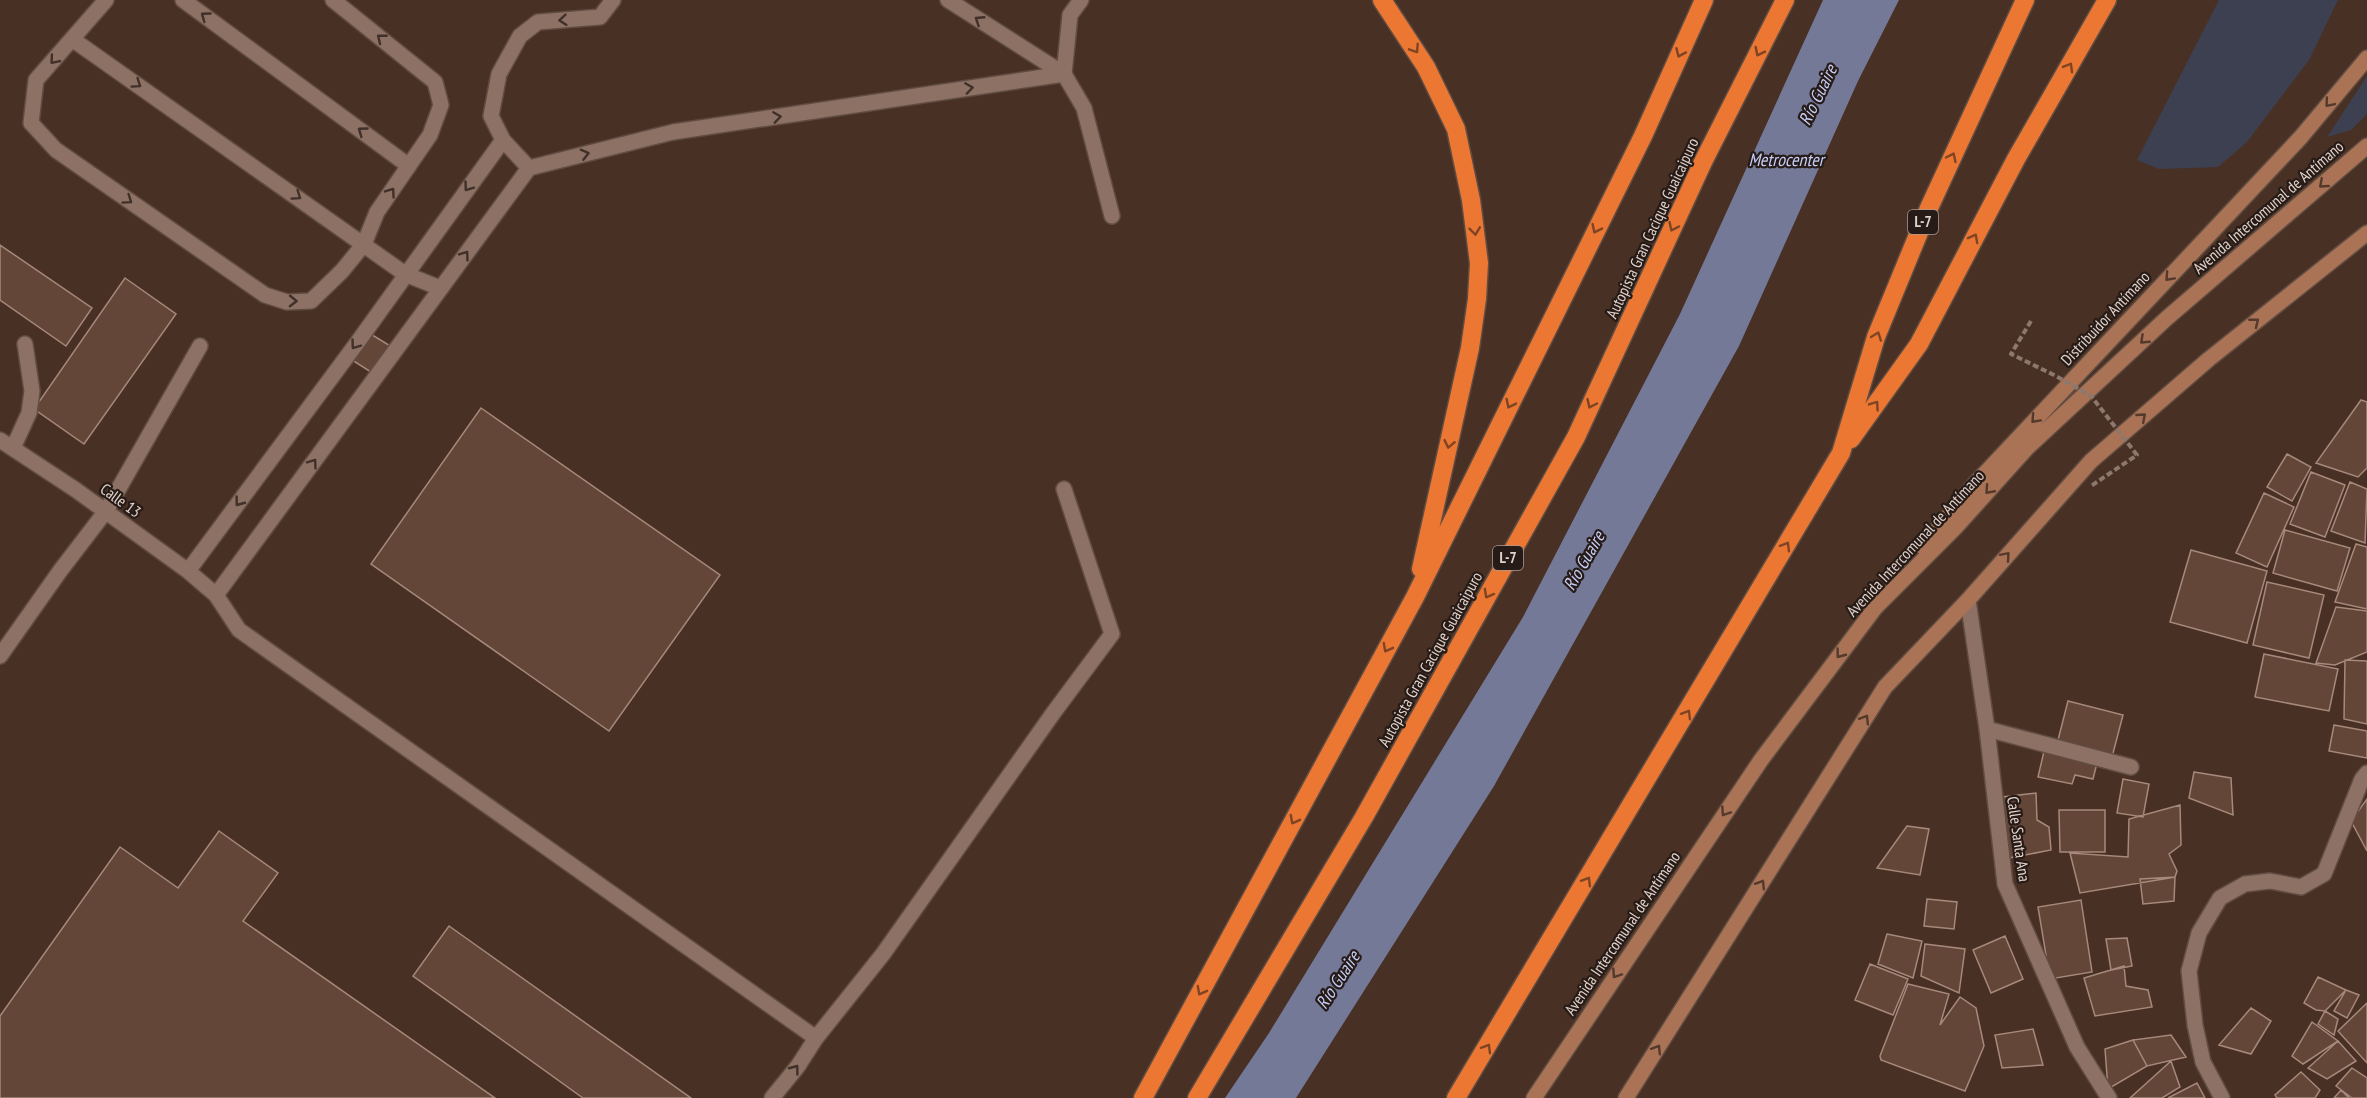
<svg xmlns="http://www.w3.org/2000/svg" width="2367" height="1098" viewBox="0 0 2367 1098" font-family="'PT Sans Narrow',sans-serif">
  <rect width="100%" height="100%" fill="#483024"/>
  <path fill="#3d4051" d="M2219,0H2338L2309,60L2247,142L2218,167L2159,169L2137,160Z
    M2367,76V114L2351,130L2327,137Z"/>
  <path fill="#747997" d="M1823,0H1899L1858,81L1739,346L1494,786L1296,1098H1225L1269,1033L1523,617L1680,314Z"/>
  <path fill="#634638" stroke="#a6897b" stroke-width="1.5" d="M0,245L92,308L66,346L0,300Z
    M125,278L176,314L84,444L34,409Z
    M369,333L392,347L374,374L352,360Z
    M2361,400L2367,402V468L2358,477L2316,463Z
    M481,408L720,575L609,731L371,564Z
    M2287,454L2311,467L2292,501L2267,487Z
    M2311,472L2345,485L2325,537L2290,524Z
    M2350,482L2367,489L2365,543L2331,531Z
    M2264,493L2294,507L2267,567L2236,553Z
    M2285,530L2350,548L2337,591L2273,573Z
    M2356,544L2367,547V609L2335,602Z
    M2191,550L2267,571L2247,643L2170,622Z
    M2267,582L2324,595L2309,658L2253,645Z
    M2336,607L2367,611V652L2335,665L2316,663Z
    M2264,654L2338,669L2329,711L2255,697Z
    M2345,660L2367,661V724L2344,719Z
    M2068,701L2123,715L2112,757L2057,744Z
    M2334,725L2367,731V758L2329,751Z
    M2045,747L2098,759L2093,779L2075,775L2072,784L2038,777Z
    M2194,772L2231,778L2233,815L2189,798Z
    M2123,779L2149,784L2143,817L2117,813Z
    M2036,793L2037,820L2049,827L2051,850L2009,858L2002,797Z
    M2367,799V851L2351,821Z
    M2180,805L2181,845L2169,854L2177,871L2175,877L2080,893L2070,853L2128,857L2129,819Z
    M2059,810H2105V852H2060Z
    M1907,826L1929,829L1920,875L1877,868Z
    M219,831L278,873L243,921L495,1098H0V1016L120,847L178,888Z
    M2175,877L2174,901L2143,904L2140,879Z
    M1927,899L1957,902L1954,929L1924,926Z
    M2081,900L2092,972L2050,979L2038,907Z
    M449,926L691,1098H583L413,976Z
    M1887,934L1922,941L1913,978L1878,964Z
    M2005,936L2023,979L1991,993L1973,950Z
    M2127,938L2132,966L2111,970L2106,939Z
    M1925,944L1965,949L1959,993L1921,976Z
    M1870,964L1908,979L1893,1015L1855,1000Z
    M2124,966L2126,986L2148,990L2152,1007L2095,1016L2084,978Z
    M2318,977L2346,990L2325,1011L2316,1010L2304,1003Z
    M1908,984L1949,994L1940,1025L1960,997L1976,1008L1984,1046L1965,1091L1881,1060L1880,1056Z
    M2346,990L2359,995L2347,1018L2334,1011Z
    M2367,1003V1063L2338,1031Z
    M2251,1008L2271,1021L2251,1054L2219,1045Z
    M2325,1011L2338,1019L2334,1035L2318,1024Z
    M2312,1022L2338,1041L2303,1064L2292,1056Z
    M2033,1029L2043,1065L2002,1068L1995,1035Z
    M2171,1035L2186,1057L2147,1066L2133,1040Z
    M2133,1040L2147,1066L2108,1089L2105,1049Z
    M2338,1041L2356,1061L2327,1079L2308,1068Z
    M2171,1061L2180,1087L2162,1098H2130Z
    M2352,1068L2367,1078V1098H2352L2336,1086Z
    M2301,1072L2320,1090L2315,1098H2277L2275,1095Z
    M2197,1083L2205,1098H2168Z
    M2341,1090L2349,1098H2334Z"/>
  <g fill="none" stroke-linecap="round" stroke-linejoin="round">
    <g stroke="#604c41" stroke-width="18">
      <path id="lane" d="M106,0L36,80L31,123L56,150L265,295L287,302L311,301L342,271L364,244L377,212L430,135L441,105L435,82L333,0
        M183,0L409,166
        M948,0L1064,74L1084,108L1112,216
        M72,39L405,274L440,288
        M1064,74L1070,15L1081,0
        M529,168L503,140L491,116L499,74L520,36L538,22L600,17L613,0
        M0,440L76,490L188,571L216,595L239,630L816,1038L883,954L1054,712L1112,634L1064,489
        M13,448L29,413L32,391L25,344
        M188,571L357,343L503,140
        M216,595L529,168L673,132L1064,74
        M0,656L60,571L106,511L200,346
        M772,1098L798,1066L816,1038"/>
    </g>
    <g stroke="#604c41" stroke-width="18">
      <path id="street" d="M1968,600L1987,729L2005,884L2077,1047L2109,1098
        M1987,729L2131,767
        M2222,1098L2203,1062L2195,1025L2189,971L2199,933L2220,898L2245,884L2270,881L2301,887L2324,874L2362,779L2367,773"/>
    </g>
    <g stroke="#604c41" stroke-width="18">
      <path id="secondary" d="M1923,547L1975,484L2301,137L2367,58
        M1534,1098L1761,760L1875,608L1955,528L2027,448L2167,318L2367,146
        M1626,1098L1885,687L1968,600L2091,461L2209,359L2367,233"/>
    </g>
    <g stroke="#604c41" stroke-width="21">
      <path id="highway" d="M1382,0L1426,67L1456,129L1471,200L1479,263L1477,299L1470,348L1421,569
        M1851,439L1919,344L2016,159L2107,0
        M1143,1098L1415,597L1643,136L1704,0
        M1197,1098L1364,817L1576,437L1703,162L1785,0
        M1456,1098L1841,453L1876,337L1929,208L2025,0"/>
    </g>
    <use href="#lane" stroke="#8d7164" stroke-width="15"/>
    <use href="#street" stroke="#8d7164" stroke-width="15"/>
    <use href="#secondary" stroke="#aa7355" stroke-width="15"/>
    <use href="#highway" stroke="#ec7733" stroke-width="18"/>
    <path stroke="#8c786e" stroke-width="4" stroke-dasharray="6 3" stroke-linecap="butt" d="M2031,321L2011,354L2056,376L2091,396L2137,455L2091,486"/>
  </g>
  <defs><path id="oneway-chevron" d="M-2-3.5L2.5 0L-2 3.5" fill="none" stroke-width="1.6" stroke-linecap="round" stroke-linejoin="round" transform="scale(1.5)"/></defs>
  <g stroke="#40302a">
    <use href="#oneway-chevron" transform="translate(205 16) rotate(-144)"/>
    <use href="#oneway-chevron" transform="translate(563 20) rotate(175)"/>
    <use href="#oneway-chevron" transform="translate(979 20) rotate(-147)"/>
    <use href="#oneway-chevron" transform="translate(381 38) rotate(-141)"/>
    <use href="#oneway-chevron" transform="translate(54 60) rotate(130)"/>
    <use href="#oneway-chevron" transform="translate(137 84) rotate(35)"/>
    <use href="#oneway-chevron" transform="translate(969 88) rotate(-8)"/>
    <use href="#oneway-chevron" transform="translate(777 117) rotate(-8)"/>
    <use href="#oneway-chevron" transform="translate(362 131) rotate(-144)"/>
    <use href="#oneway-chevron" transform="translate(585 154) rotate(-14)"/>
    <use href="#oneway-chevron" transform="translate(468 187) rotate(126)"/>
    <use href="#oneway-chevron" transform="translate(391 192) rotate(-55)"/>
    <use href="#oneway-chevron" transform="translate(297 196) rotate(35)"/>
    <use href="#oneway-chevron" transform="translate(128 200) rotate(35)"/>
    <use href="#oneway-chevron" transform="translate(465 255) rotate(-54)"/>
    <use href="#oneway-chevron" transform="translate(293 301) rotate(1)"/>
    <use href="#oneway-chevron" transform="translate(355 345) rotate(126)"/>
    <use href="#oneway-chevron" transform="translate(313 463) rotate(-54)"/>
    <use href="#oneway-chevron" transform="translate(239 502) rotate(127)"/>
    <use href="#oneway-chevron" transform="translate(795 1069) rotate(-53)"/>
  </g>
  <g stroke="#7f4423">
    <use href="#oneway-chevron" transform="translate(1415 49) rotate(57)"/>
    <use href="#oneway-chevron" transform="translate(1759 52) rotate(117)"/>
    <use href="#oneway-chevron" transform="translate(1680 53) rotate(114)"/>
    <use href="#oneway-chevron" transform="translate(2069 67) rotate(-60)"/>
    <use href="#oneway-chevron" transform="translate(1952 157) rotate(-65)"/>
    <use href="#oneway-chevron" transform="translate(1673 227) rotate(115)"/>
    <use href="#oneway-chevron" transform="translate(1596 229) rotate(116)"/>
    <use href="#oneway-chevron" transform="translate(1475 231) rotate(83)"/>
    <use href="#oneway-chevron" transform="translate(1974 238) rotate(-62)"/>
    <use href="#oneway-chevron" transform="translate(1877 336) rotate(-70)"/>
    <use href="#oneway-chevron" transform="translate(1510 404) rotate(116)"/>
    <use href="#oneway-chevron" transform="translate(1591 404) rotate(115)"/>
    <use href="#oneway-chevron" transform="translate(1875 405) rotate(-55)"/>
    <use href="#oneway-chevron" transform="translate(1449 444) rotate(102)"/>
    <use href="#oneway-chevron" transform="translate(1786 546) rotate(-59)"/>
    <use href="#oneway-chevron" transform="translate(1488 594) rotate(119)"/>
    <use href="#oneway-chevron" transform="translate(1387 648) rotate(118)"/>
    <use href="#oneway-chevron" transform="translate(1687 714) rotate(-59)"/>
    <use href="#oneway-chevron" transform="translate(1294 820) rotate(118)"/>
    <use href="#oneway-chevron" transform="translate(1587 881) rotate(-59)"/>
    <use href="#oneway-chevron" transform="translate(1201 991) rotate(118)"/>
    <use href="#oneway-chevron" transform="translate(1487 1048) rotate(-59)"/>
  </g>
  <g stroke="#543a2c">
    <use href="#oneway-chevron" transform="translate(2329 103) rotate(130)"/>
    <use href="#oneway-chevron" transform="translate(2323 184) rotate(139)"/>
    <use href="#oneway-chevron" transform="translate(2169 277) rotate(133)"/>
    <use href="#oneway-chevron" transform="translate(2255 322) rotate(-39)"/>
    <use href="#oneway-chevron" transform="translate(2144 340) rotate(137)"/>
    <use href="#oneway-chevron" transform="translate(2142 417) rotate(-41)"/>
    <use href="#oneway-chevron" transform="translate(2035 419) rotate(133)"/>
    <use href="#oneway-chevron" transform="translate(1989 490) rotate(132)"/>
    <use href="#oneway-chevron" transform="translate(2006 556) rotate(-49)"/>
    <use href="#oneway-chevron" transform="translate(1840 654) rotate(127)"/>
    <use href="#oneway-chevron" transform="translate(1865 719) rotate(-58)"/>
    <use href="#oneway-chevron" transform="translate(1725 812) rotate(124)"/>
    <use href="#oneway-chevron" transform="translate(1761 884) rotate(-58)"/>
    <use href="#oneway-chevron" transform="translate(1616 974) rotate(124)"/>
    <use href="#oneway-chevron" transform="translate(1657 1049) rotate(-58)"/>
  </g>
  <g text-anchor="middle" stroke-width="4.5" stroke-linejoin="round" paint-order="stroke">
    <g fill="#261b16" stroke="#aa9b95" stroke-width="1.5">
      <rect x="1908" y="210" width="30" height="24" rx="4.5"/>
      <rect x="1493" y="546" width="30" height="24" rx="4.5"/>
    </g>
    <g font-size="15" font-weight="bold" fill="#e2d2cb">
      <text x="1923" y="227">L-7</text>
      <text x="1508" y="563">L-7</text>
    </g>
    <g font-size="16" fill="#e2d2cb" stroke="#261b16">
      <text transform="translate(2268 207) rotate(-41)" y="6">Avenida Intercomunal de Antímano</text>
      <text transform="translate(1652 228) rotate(-65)" y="6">Autopista Gran Cacique Guaicaipuro</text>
      <text transform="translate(2105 318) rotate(-47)" y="6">Distribuidor Antímano</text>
      <text transform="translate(121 500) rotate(36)" y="6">Calle 13</text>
      <text transform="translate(1915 543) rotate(-47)" y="6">Avenida Intercomunal de Antímano</text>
      <text transform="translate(1430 659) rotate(-61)" y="6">Autopista Gran Cacique Guaicaipuro</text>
      <text transform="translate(2019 839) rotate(82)" y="6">Calle Santa Ana</text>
      <text transform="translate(1622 933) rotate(-56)" y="6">Avenida Intercomunal de Antímano</text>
    </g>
    <g font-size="18" font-style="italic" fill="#c5cdf8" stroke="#261b16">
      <text transform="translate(1818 95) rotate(-64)" y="6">Río Guaire</text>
      <text x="1786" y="166">Metrocenter</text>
      <text transform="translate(1584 561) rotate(-60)" y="6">Río Guaire</text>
      <text transform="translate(1338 980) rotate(-57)" y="6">Río Guaire</text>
    </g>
  </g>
</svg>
